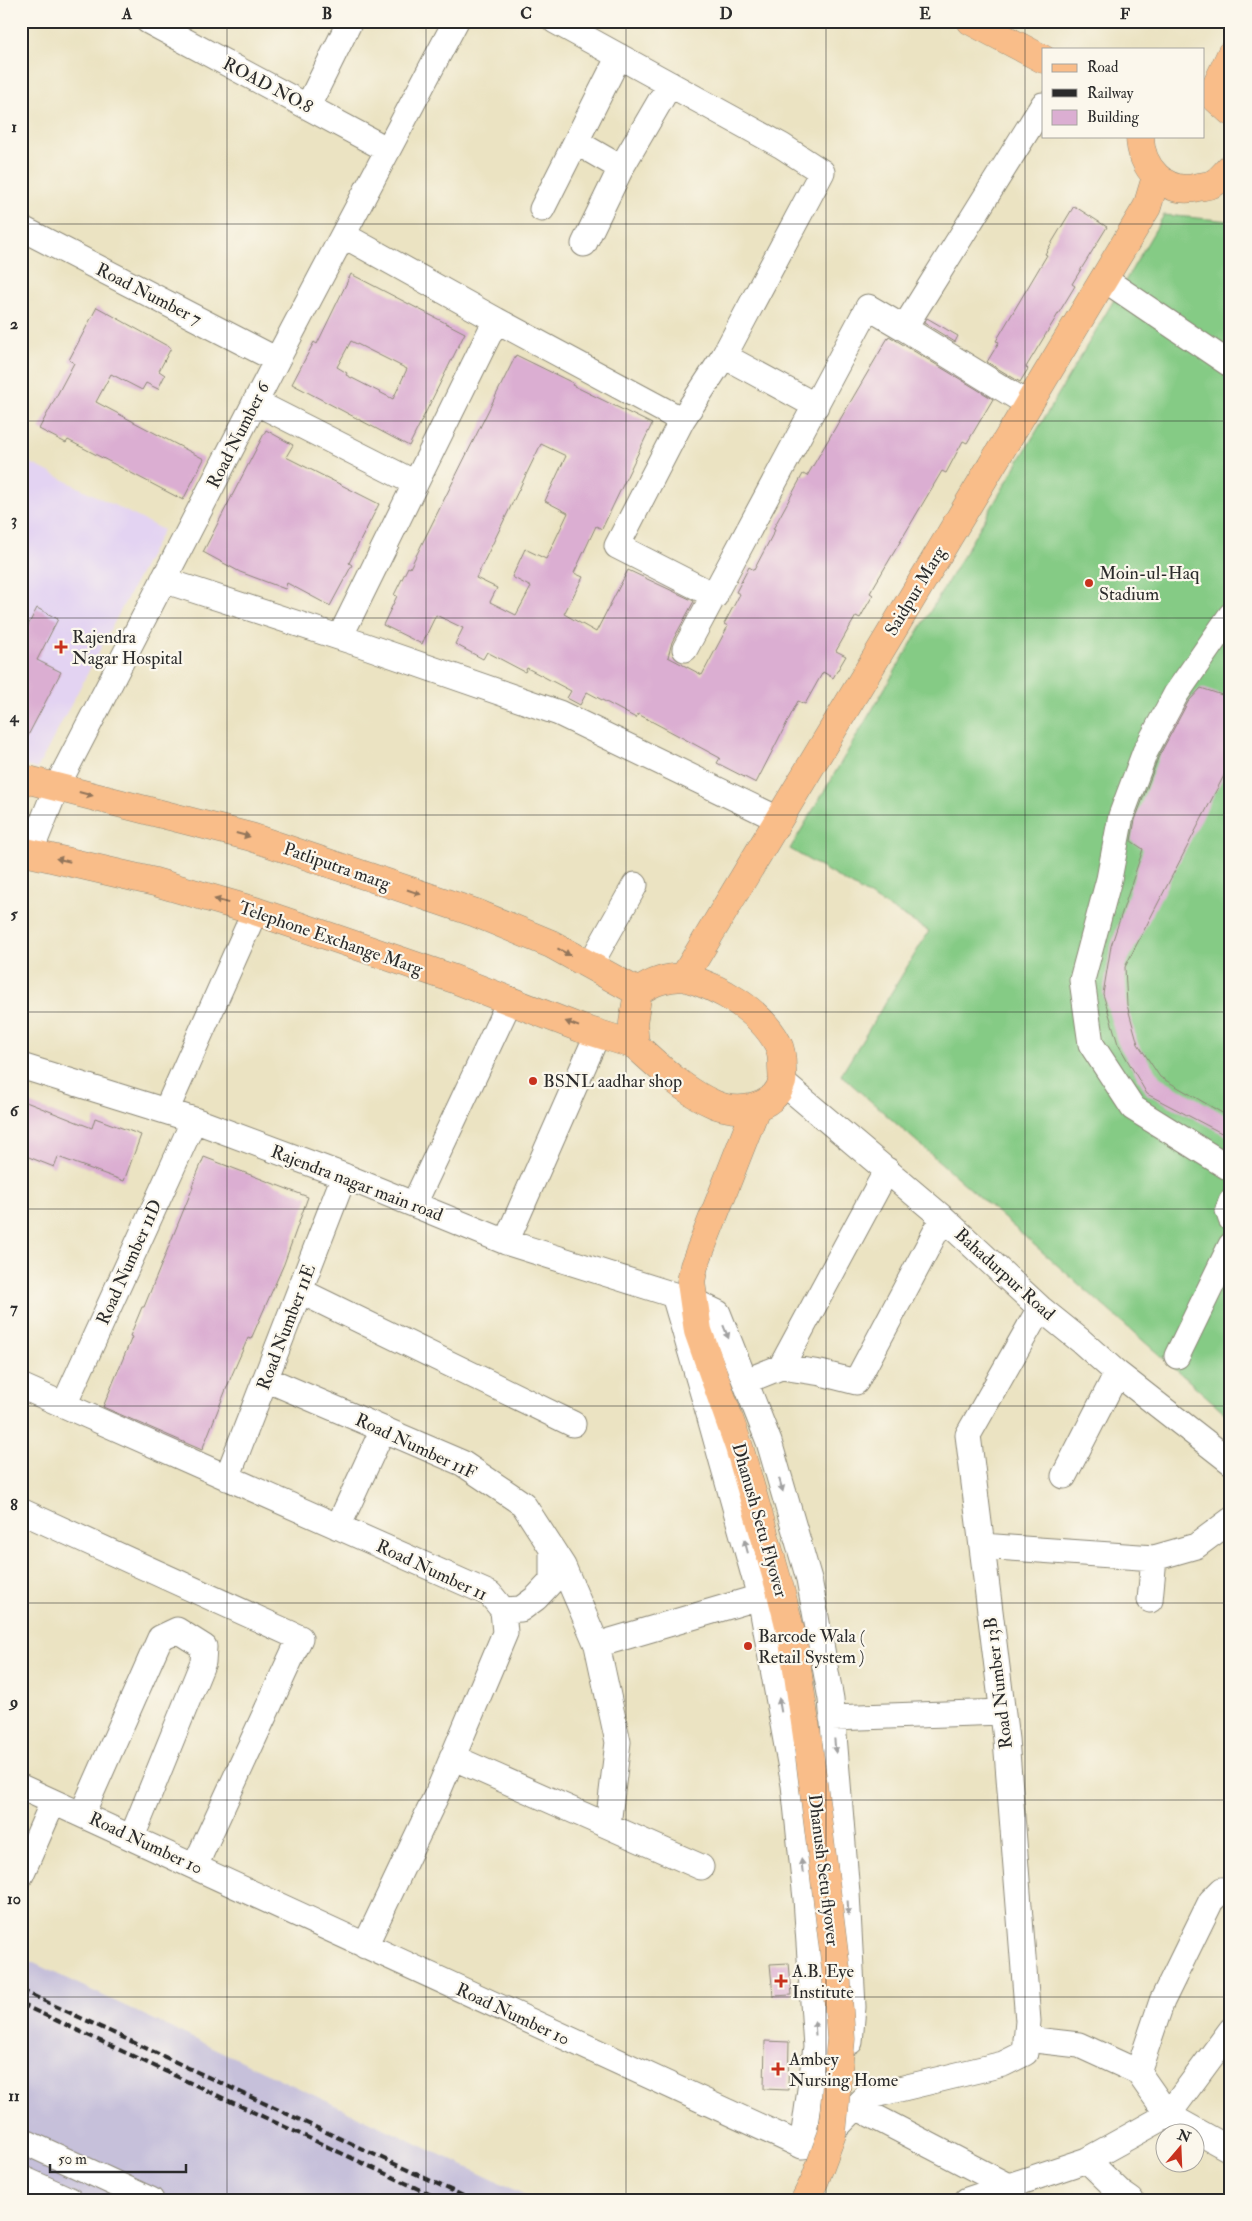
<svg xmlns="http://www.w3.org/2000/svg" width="1252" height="2221" viewBox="0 0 1252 2221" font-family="'IM FELL Double Pica',serif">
  <rect width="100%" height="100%" fill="#fbf7ec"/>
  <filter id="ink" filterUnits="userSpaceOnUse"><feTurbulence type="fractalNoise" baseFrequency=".02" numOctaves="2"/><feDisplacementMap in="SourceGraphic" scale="10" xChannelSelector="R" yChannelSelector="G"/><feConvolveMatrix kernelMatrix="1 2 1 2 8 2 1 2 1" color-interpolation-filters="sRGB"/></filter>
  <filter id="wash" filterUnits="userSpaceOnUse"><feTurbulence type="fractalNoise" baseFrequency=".0096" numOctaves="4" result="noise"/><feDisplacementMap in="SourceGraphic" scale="20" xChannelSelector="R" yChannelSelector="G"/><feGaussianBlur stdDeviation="1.12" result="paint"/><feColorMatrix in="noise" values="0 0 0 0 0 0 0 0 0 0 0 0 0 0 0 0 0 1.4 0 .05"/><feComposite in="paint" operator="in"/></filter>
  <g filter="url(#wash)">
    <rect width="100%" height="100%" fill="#ebe3c2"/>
    <path fill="#e3d3f2" d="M21,458L163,530L37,769L21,765Z"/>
    <path fill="#c6c0da" d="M21,1957L536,2200H21Z"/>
    <path fill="#85cb85" stroke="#587b58" d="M1164,215L1231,221V1418L841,1075L929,931L790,849Z"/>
    <g id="blocks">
      <path fill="#dbaed2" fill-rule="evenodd" d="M1074,206L1107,227L1072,284L1075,286L1026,367L1028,369L1020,382L987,362L999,342L996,341L1047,255L1045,254Z
        M351,274L465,333L409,446L292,384L314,342L317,344ZM351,341L407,369L393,399L346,375L347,373L337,367Z
        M97,307L171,348L159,371L165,375L158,389L146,383L142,390L111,374L96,402L204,459L183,500L68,440L66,443L39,429L74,363L69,360Z
        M927,318L958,336L955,342L924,323Z
        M889,336L993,399L967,443L963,441L946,473L942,471L887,564L870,593L873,595L860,618L856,616L836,651L846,656L833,678L823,672L805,704L798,701L756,783L717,763L720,758L638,714L636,718L587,692L580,705L567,698L571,691L527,668L525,672L487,652L483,659L455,644L463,628L436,615L422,644L383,625L397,596L394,595L408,567L410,568L516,355L573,383L572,385L652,424L602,529L596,526L574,573L583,577L564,614L596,632L628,570L694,601L672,642L668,657L702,675L728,626L724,624L740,594L736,592L749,567L754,570L775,530L773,529L803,474L807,476ZM541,444L566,456L545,501L568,513L546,559L525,549L512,577L531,587L516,615L490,602L497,588L476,578Z
        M266,430L293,445L286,457L379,504L349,563L352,565L330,606L287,583L285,589L240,572L203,552Z
        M37,608L58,619L37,660L61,672L21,749V639Z
        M1201,688L1231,698V762L1125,967L1127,1005L1138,1044L1160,1077L1231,1118V1138L1147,1094L1118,1044L1103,994L1111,946L1143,849L1131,841L1135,820L1158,758L1188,702Z
        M21,1100L92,1128L95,1118L141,1135L124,1181L58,1157L54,1167L21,1154Z
        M204,1157L308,1197L284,1264L251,1339L248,1338L231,1377L202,1450L103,1407L132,1337L130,1336L142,1307H144L193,1187L192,1186Z
        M789,1963L792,1995L773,1996L770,1964Z
        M765,2041L789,2042L788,2090L764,2089Z"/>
    </g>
  </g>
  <g filter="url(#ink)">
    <use href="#blocks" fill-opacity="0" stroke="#8b8776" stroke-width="1"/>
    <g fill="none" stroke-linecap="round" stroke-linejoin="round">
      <g stroke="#8b8776" stroke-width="27">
        <path id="minor" d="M148,21L388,150
          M555,21L782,146L822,172L724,356
          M308,106L350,21
          M576,142L621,168
          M542,209L619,56
          M21,228L277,360
          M584,244L621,168L670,84
          M1104,279L1231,365
          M496,320L682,420
          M904,328L1028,404
          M255,402L415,483
          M163,580L363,645L559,713L778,819
          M715,596L617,546L682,420L724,356L816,406
          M1231,615L1176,694L1145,752L1121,816L1109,879L1082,980L1091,1044L1133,1108L1231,1169
          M340,637L496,320L343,235
          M685,649L868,307L904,328L1043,105
          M30,853L57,786L277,360L456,21
          M590,965L635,885
          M21,1066L194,1120L344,1176L506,1242L693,1301L718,1313L769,1442L809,1579L831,1699L847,1893L853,2007L850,2042
          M782,1082L943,1218L1040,1308L1081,1341L1117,1373L1231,1462
          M166,1111L255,911
          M1231,1202L1228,1210L1231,1219
          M414,1204L510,1000
          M506,1242L598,1033
          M300,1291L573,1424
          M674,1295L708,1411L760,1597L794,1785L806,1899L816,2047L802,2146
          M1177,1356L1231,1245
          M781,1367L887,1170
          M266,1379L462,1463L523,1504L563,1566L597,1645L618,1742L608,1825
          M746,1381L781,1367L821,1373L856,1382L943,1218
          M21,1386L490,1594L503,1610L505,1633L438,1792L365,1946
          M64,1405L194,1120
          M1064,1476L1117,1373
          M227,1478L344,1176
          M21,1511L300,1638L195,1866
          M338,1527L383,1429
          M982,1546L1154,1558L1196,1546L1231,1520
          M1150,1600L1154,1558
          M503,1610L521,1609L536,1598L552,1581V1550
          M597,1645L760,1597
          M832,1718L1002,1712
          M452,1757L701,1867
          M21,1787L802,2146L820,2144L866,2097L1003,2064L1025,2053L1028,2021L1006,1739L968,1435L1040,1308
          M82,1814L160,1638L177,1630L204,1647L203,1662L132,1837
          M21,1875L53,1802
          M1231,1894L1222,1890L1211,1901L1162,2001L1138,2072L1168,2115L1231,2150
          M1026,2039L1079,2045L1138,2072
          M856,2107L1008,2186
          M21,2140L151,2200
          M1087,2160L1121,2193L1131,2200
          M21,2178L70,2200
          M967,2200L1087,2160L1168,2115L1231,2030"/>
      </g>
      <g stroke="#8b8776" stroke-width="29">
        <path id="major" d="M971,21L1043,59
          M1203,93L1212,95L1231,112
          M1212,95L1231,54
          M1140,136C1140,167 1165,196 1198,187C1203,186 1210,186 1214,183C1220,180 1226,172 1231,167
          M21,778L251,837L476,913L551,944L638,992
          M21,851L155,882L255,911L454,979L580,1028L635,1045
          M684,977L1147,207L1156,177
          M684,977C719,987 760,1010 778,1044C781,1050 782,1060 782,1067C782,1071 783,1078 782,1082C774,1110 737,1114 714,1104C684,1091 659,1067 635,1045L633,1023L638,992C654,981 665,978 684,977Z
          M756,1108L694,1266L691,1282L698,1331L739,1447L780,1589L793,1641L808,1743"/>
      </g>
      <use href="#minor" stroke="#fff" stroke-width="25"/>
      <use href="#major" stroke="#f9bd89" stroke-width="28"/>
      <path stroke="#2b2b2b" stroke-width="4" stroke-dasharray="8 4" stroke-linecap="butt" d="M21,1990L472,2200
        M21,2004L442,2200"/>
      <g stroke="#8b8776" stroke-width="29" stroke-linecap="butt">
        <path id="major-bridge" d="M805,2200L815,2180L832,2134L841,2039L836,1969L808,1743"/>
      </g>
      <use href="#major-bridge" stroke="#f9bd89" stroke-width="28"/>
    </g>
    <defs><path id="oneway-solid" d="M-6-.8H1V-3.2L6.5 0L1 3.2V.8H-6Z" transform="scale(1.25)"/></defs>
    <g fill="#92745a">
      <use href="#oneway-solid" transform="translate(86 794) rotate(15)"/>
      <use href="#oneway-solid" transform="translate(243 835) rotate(15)"/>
      <use href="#oneway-solid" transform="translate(63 860) rotate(-167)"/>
      <use href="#oneway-solid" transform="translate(414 892) rotate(19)"/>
      <use href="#oneway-solid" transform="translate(221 901) rotate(-164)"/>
      <use href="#oneway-solid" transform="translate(564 952) rotate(29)"/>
      <use href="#oneway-solid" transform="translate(572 1024) rotate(-159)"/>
    </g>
    <g fill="#a0a0a0">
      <use href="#oneway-solid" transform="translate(726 1332) rotate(68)"/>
      <use href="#oneway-solid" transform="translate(781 1485) rotate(74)"/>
      <use href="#oneway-solid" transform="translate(746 1546) rotate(-105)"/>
      <use href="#oneway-solid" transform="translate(780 1705) rotate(-100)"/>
      <use href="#oneway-solid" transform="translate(835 1746) rotate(85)"/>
      <use href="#oneway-solid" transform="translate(802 1866) rotate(-96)"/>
      <use href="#oneway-solid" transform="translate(848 1908) rotate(87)"/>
      <use href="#oneway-solid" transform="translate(815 2028) rotate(-94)"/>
    </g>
  </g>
  <path fill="none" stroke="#2b2b2b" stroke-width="1" stroke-opacity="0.55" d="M227,21V2200M426,21V2200M626,21V2200M826,21V2200M1025,21V2200M21,224H1231M21,421H1231M21,618H1231M21,815H1231M21,1012H1231M21,1209H1231M21,1406H1231M21,1603H1231M21,1800H1231M21,1997H1231"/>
  <g fill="#c8321e" stroke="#fbf7ec" stroke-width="2">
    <circle cx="1089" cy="583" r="5"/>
    <path d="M58.5 639.5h5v5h5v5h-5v5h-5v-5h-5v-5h5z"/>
    <circle cx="533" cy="1081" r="5"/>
    <circle cx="748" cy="1646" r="5"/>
    <path d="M778.5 1973.5h5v5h5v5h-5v5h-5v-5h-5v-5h5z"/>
    <path d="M775.5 2061.5h5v5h5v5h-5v5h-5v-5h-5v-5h5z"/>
  </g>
  <g text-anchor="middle" stroke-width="4.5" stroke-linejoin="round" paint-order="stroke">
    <g font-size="18" fill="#2b2b2b" stroke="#fbf7ec">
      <text transform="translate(268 85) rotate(28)" y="6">ROAD NO.8</text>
      <text transform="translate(149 294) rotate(27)" y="6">Road Number 7</text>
      <text transform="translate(238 435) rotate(-63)" y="6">Road Number 6</text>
      <text transform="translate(915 591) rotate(-59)" y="6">Saidpur Marg</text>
      <text transform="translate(337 866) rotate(19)" y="6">Patliputra marg</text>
      <text transform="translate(331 938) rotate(19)" y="6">Telephone Exchange Marg</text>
      <text transform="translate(357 1183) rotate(21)" y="6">Rajendra nagar main road</text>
      <text transform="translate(129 1262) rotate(-66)" y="6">Road Number 11D</text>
      <text transform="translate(1005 1274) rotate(42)" y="6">Bahadurpur Road</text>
      <text transform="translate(286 1327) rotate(-69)" y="6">Road Number 11E</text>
      <text transform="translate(416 1446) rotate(25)" y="6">Road Number 11F</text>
      <text transform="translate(760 1520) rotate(74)" y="6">Dhanush Setu Flyover</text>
      <text transform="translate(432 1570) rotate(25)" y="6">Road Number 11</text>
      <text transform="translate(998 1683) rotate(-97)" y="6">Road Number 13B</text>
      <text transform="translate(146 1843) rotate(25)" y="6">Road Number 10</text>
      <text transform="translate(824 1870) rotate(83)" y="6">Dhanush Setu flyover</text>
      <text transform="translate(513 2014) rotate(25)" y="6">Road Number 10</text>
    </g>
    <g font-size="18" fill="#2b2b2b" stroke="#fbf7ec" text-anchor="start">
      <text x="1099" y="579">Moin-ul-Haq<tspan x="1099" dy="21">Stadium</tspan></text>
      <text x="72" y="643">Rajendra<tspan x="72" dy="21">Nagar Hospital</tspan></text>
      <text x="543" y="1087">BSNL aadhar shop</text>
      <text x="758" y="1642">Barcode Wala (<tspan x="758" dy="21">Retail System )</tspan></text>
      <text x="792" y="1977">A.B. Eye<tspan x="792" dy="21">Institute</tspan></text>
      <text x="789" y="2065">Ambey<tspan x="789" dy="21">Nursing Home</tspan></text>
    </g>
  </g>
  <rect width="1252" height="2221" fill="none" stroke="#fbf7ec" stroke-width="55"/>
  <rect x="1042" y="48" width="162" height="90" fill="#fbf7ec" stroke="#a8a59f"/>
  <rect x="1052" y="64" width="25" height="8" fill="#f9bd89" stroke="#a8a59f"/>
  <text x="1087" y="72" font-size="15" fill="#2b2b2b">Road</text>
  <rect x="1052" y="89" width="25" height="8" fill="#2b2b2b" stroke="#a8a59f"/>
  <text x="1087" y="98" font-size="15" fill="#2b2b2b">Railway</text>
  <rect x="1052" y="110" width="25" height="15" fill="#dbaed2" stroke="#a8a59f"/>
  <text x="1087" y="122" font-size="15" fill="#2b2b2b">Building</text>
  <g transform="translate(1180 2148) rotate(19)"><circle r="24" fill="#fbf7ec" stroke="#a8a59f"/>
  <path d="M0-4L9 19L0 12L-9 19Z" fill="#c8321e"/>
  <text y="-8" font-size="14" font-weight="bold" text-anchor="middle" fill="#2b2b2b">N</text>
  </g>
  <path d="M50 2164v8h136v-8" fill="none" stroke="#2b2b2b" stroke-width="2.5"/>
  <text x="58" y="2164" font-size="15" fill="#2b2b2b" stroke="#fbf7ec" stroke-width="4" paint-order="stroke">50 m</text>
  <rect x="28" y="28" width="1196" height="2166" fill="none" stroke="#2b2b2b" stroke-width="2"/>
  <g font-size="16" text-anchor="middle" font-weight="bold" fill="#2b2b2b">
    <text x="127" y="19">A</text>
    <text x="327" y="19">B</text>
    <text x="526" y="19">C</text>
    <text x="726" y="19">D</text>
    <text x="925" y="19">E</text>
    <text x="1125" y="19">F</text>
    <text x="14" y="132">1</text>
    <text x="14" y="329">2</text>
    <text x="14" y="525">3</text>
    <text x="14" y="722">4</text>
    <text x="14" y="919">5</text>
    <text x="14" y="1116">6</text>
    <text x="14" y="1313">7</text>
    <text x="14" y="1510">8</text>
    <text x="14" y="1707">9</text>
    <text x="14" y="1904">10</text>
    <text x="14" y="2101">11</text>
  </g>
</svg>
